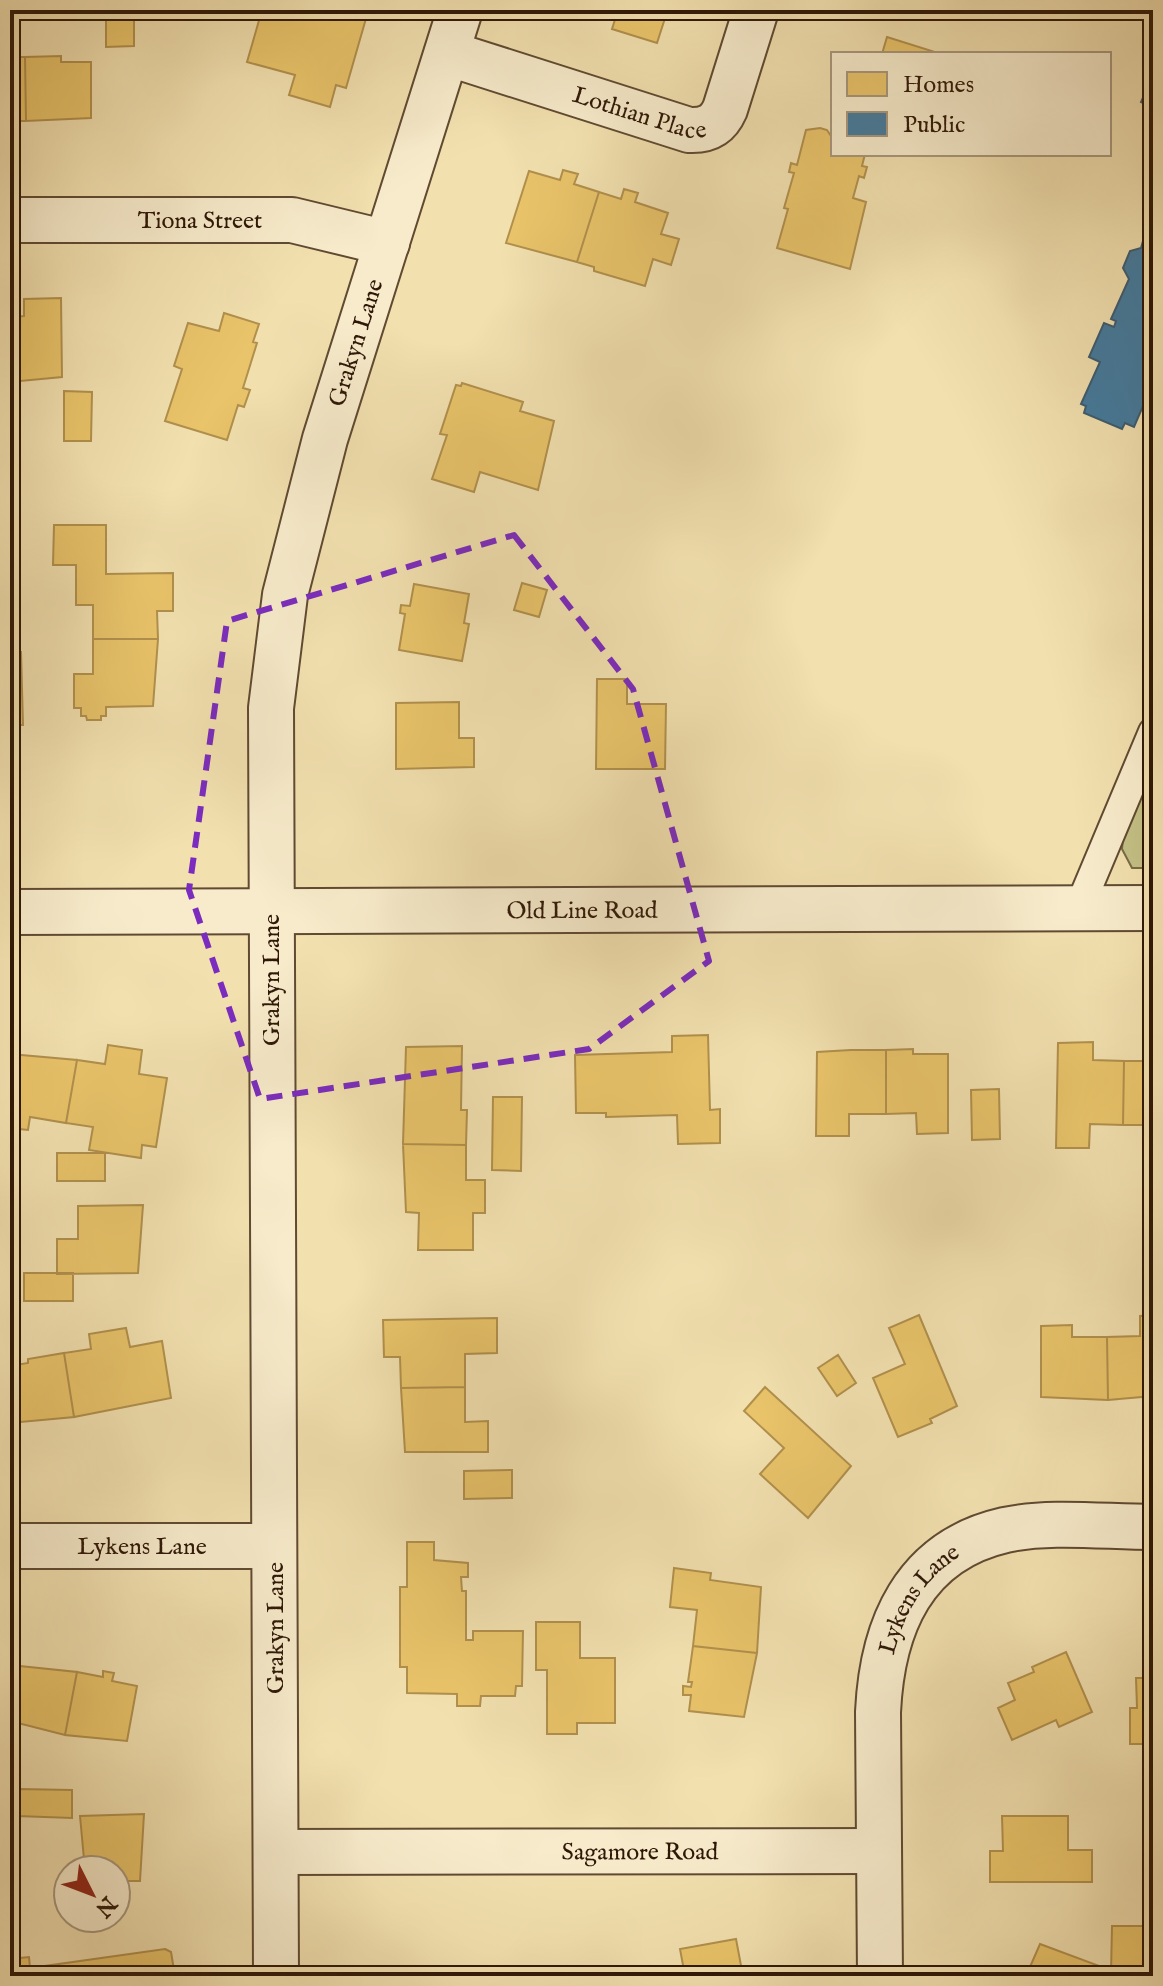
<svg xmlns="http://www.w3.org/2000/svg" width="1163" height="1986" viewBox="0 0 1163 1986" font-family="'IM FELL English',serif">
  <rect width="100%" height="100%" fill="#f2e0af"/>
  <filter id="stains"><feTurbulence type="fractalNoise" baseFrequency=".0025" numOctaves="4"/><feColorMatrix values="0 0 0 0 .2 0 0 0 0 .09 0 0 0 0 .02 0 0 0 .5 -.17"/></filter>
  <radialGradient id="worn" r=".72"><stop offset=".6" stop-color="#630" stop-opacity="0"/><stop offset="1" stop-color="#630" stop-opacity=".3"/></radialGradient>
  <path fill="#c3c085" stroke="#796c46" stroke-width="2" d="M1153,766V868H1132L1122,849L1123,838Z"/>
  <path fill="#e9c46a" stroke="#b1904d" stroke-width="2" d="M106,10H134V46L106,47Z
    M262,10L288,16L295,10H350L367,15L346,88L336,85L330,107L289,95L295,75L247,62Z
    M618,10H675L674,14L667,12L657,43L612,29Z
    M887,37L935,52L934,54H882Z
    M61,56V62H91V118L26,121L25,57Z
    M10,57H25L26,121H10Z
    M820,128L827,130L833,139V154H865L862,166L867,167L864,178L859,176L853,198L866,202L850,269L777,248L788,209L784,208L794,173L789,172L791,163L797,165L806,130Z
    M563,170L578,174L574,184L599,192L577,262L506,243L529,171L560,180Z
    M624,189L638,193L635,202L668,213L661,234L679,239L671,265L653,259L645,286L594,271V267L577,262L599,192L621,199Z
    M61,298L62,377L10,382V317L24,316V299Z
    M224,313L259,324L253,342L257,343L243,388L250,390L244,407L238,405L227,440L165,421L182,369L174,366L188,323L219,331Z
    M462,383L523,402L520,411L554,421L538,490L480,472L474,492L432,479L447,435L440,434L456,385L461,386Z
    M64,391L92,392L91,441H64Z
    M54,525H106V574L173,573V611H157L158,639H93V605H76V565H53Z
    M522,583L547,590L539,617L514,610Z
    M414,584L469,594L464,623L469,624L462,661L399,650L405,614L400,613L401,605L410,606Z
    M93,639H158L153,706L106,707V716H101V720H87L86,716H81V708H74V674H93Z
    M10,652H21L23,725H10V791Z
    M597,679H627V704H666L665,769H596Z
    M459,702V738H474V767L396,769V703Z
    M708,1035L710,1110L720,1109V1143L678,1144L677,1115L606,1117V1113H576L575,1055L672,1052V1036Z
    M1093,1042V1060L1124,1061L1123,1125L1090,1124L1089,1148H1056L1058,1043Z
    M108,1045L142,1050L139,1074L167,1078L156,1147L142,1145L141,1158L89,1150L93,1127L66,1123L77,1060L105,1064Z
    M462,1046L461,1110H467L466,1145L403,1144L406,1047Z
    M913,1049V1054H948V1133L917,1134L916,1113L886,1114V1050Z
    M851,1050H886V1114H849V1136H816L817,1052Z
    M10,1054L77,1060L66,1123L30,1117L28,1130L10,1128Z
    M1153,1054V1125H1123L1124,1061H1153Z
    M999,1089L1000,1139L972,1140L971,1090Z
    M493,1097H522L521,1171L492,1170Z
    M403,1144L466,1145V1180H485V1213H473V1250H418L419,1213L406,1212Z
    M57,1153H105V1181H57Z
    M143,1205L138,1273L57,1274V1239H78V1206Z
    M24,1273H73V1301H24Z
    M919,1315L957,1406L930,1419L932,1423L898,1437L873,1378L905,1364L889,1328Z
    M1153,1315V1396L1108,1400L1107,1337L1140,1336V1316Z
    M497,1318V1353L465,1354V1387L401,1388L400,1357H384L383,1320Z
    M1072,1325V1337H1107L1108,1400L1041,1397V1326Z
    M126,1328L130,1347L162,1341L171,1398L74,1417L64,1353L91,1349L89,1334Z
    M64,1353L74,1417L10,1423V1366L28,1363V1359Z
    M838,1355L856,1383L837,1396L818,1368Z
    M465,1387V1422L488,1421V1452H405L401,1388Z
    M765,1387L851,1466L808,1518L760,1474L784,1448L744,1411Z
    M512,1470V1498L464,1499V1471Z
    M407,1542H434V1560L468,1563V1577H461L462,1591H466V1640H473V1631H523L522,1686H516L515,1696H481L480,1706H457V1694L407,1693V1667H400V1587H407Z
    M674,1568L711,1573L710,1580L761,1587L757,1653L693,1646L697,1610L670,1607Z
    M536,1622H580V1658H615V1723H577V1734H547V1670H536Z
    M693,1646L757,1653L744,1717L689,1711L691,1695H683V1686L691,1687L692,1682H688Z
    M1066,1652L1092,1712L1059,1727L1056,1720L1012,1740L998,1708L1015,1700L1008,1683L1034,1672L1032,1667Z
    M10,1665L77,1672L65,1735L10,1721Z
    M103,1671L114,1673L112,1681L137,1686L127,1741L65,1735L77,1672L103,1677Z
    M1136,1678H1153V1744H1130V1708H1137Z
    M18,1789L72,1790V1818L17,1816Z
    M144,1814L140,1881H116V1870H85L80,1816Z
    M1002,1816H1068V1850H1092V1882H990V1851H1003Z
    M1112,1926H1145L1144,1974H1111Z
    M736,1939L743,1976H685L680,1949Z
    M1040,1944L1102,1967L1099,1976H1026Z
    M165,1949L171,1952L175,1976H10V1959L29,1957L30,1968Z
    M585,1968H615V1976H585Z"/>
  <path fill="#457b9d" stroke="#3e5d70" stroke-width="2" d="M1153,76V108L1141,102Z
    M1143,241L1153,245V383L1134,427L1125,423L1122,429L1084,413L1086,406L1081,404L1100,362L1089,357L1104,323L1114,327L1116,321L1111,319L1129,279L1123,268L1130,251L1141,248Z"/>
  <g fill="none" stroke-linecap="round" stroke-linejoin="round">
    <g stroke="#604a32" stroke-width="32">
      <path id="service" d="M1079,908L1153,732"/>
    </g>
    <g stroke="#604a32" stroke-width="48">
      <g id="minor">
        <path id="s1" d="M447,53L689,130C707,131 718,125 725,109L756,10"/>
        <path id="s2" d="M10,220H292L387,243"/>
        <path id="s3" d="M10,912L1153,908"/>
        <path id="s4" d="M10,1546H274"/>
        <path id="s5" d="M276,1852L878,1851"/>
        <path id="s6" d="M276,1976L271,708L285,595L325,439L460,10"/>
        <path id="s7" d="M880,1976L878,1712C882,1627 913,1551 1005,1530C1051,1520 1105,1527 1153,1527"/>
      </g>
    </g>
    <use href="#service" stroke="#f7ebcb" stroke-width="28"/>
    <use href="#minor" stroke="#f7ebcb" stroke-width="44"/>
  </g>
  <path fill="none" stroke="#7b2cbf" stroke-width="6" stroke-dasharray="16 10" stroke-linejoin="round" d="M514,535L633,689L709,961L589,1049L260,1099L189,890L227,621Z"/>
  <g text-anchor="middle" stroke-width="8" stroke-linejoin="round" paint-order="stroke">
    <g font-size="24" fill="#2f1808" stroke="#f7ebcb">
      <text dy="8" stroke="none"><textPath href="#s1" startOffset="202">Lothian Place</textPath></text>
      <text dy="8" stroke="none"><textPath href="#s2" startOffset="190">Tiona Street</textPath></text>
      <text dy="8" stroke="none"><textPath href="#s6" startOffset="1644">Grakyn Lane</textPath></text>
      <text dy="8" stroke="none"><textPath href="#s3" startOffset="572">Old Line Road</textPath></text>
      <text transform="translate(271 980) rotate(-90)" y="8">Grakyn Lane</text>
      <text dy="8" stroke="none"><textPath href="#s4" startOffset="132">Lykens Lane</textPath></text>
      <text dy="8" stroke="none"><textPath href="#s7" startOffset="388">Lykens Lane</textPath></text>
      <text transform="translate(275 1628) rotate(-90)" y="8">Grakyn Lane</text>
      <text dy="8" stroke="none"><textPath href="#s5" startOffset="364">Sagamore Road</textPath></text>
    </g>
  </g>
  <rect width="1163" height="1986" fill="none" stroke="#f2e0af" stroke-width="40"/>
  <rect x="12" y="12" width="1139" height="1962" fill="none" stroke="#2f1808" stroke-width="4"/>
  <rect x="20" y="20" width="1123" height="1946" fill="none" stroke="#2f1808" stroke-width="2"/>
  <rect x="831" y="52" width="280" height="104" fill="#f7ebcb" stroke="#a7977d" stroke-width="2"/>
  <rect x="847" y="72" width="40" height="24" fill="#e9c46a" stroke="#a7977d" stroke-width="2"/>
  <text x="903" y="92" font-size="24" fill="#2f1808">Homes</text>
  <rect x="847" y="112" width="40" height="24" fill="#457b9d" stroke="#a7977d" stroke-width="2"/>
  <text x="903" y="132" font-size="24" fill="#2f1808">Public</text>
  <g transform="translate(92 1894) rotate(132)"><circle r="38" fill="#f7ebcb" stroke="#a7977d" stroke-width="2"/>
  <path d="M0-6L14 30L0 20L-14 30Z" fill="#8f2418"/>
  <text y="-12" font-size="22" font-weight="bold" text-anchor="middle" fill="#2f1808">N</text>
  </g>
  <rect width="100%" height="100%" filter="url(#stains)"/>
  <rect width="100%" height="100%" fill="url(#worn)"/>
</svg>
